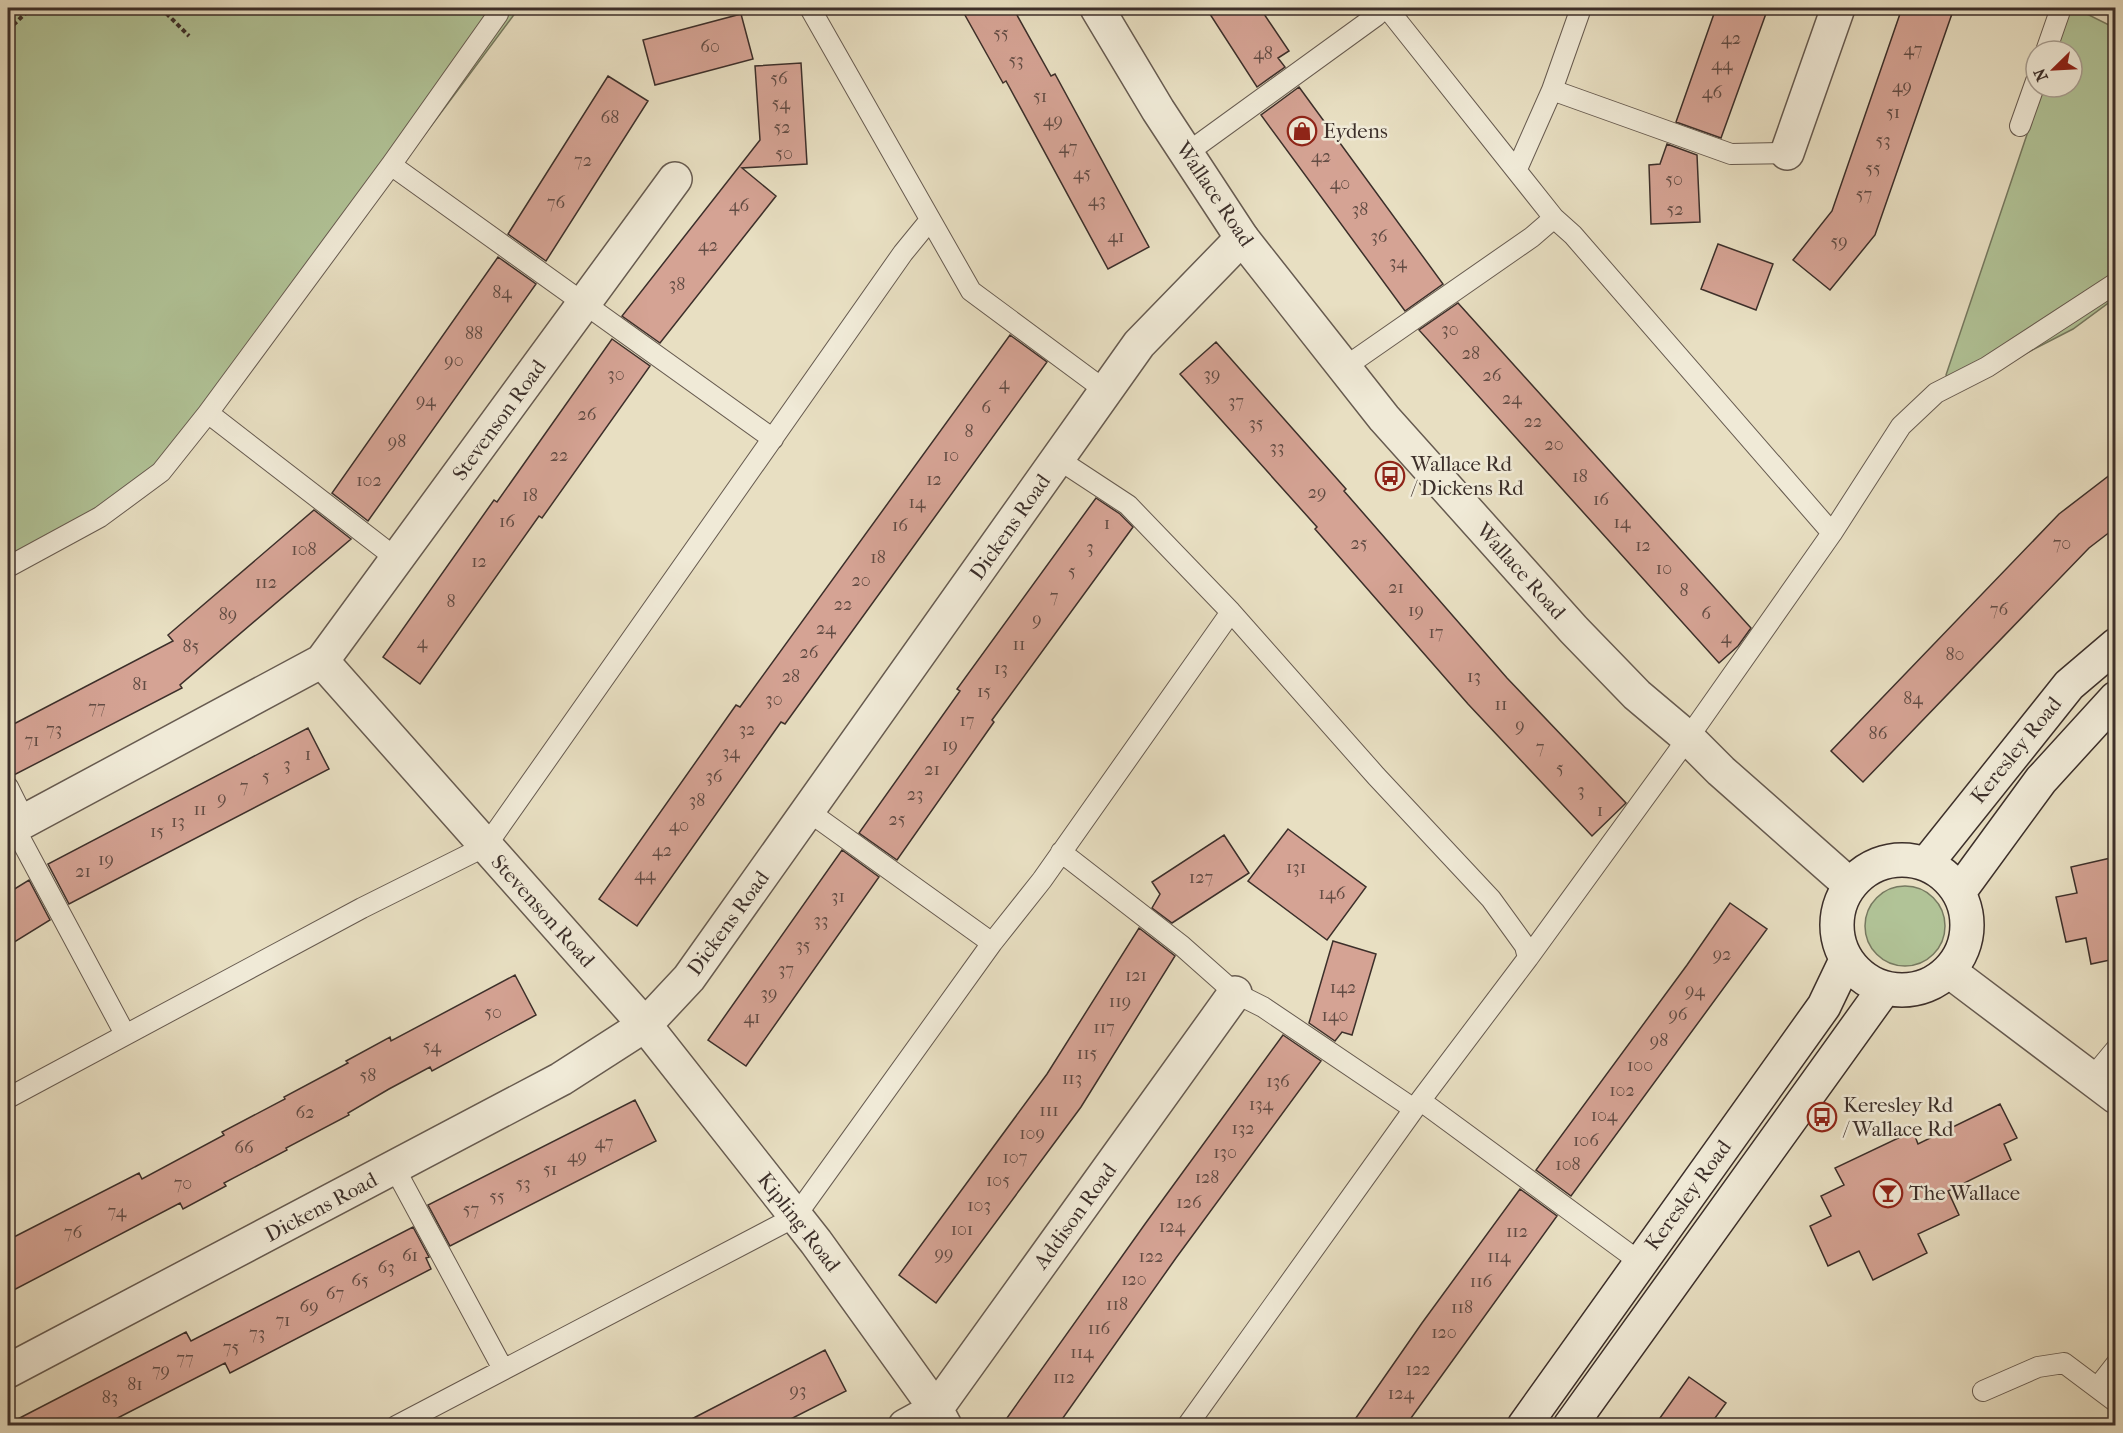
<svg xmlns="http://www.w3.org/2000/svg" width="2123" height="1433" viewBox="0 0 2123 1433" font-family="'IM FELL French Canon',serif">
  <rect width="100%" height="100%" fill="#e8dfc2"/>
  <filter id="stains"><feTurbulence type="fractalNoise" baseFrequency=".00333" numOctaves="4"/><feColorMatrix values="0 0 0 0 .2 0 0 0 0 .09 0 0 0 0 .02 0 0 0 .5 -.17"/></filter>
  <radialGradient id="worn" r=".72"><stop offset=".6" stop-color="#630" stop-opacity="0"/><stop offset="1" stop-color="#630" stop-opacity=".3"/></radialGradient>
  <path fill="#b1c397" stroke="#767960" stroke-width="1.5" d="M8,8H519L367,212L175,463L8,564Z
    M2070,8H2075L2115,28V298L2073,329L1966,384L1954,382L1946,375L2043,87H2072V51H2056Z
    M1865 926a40 40 0 1 1 80 0a40 40 0 1 1-80 0Z"/>
  <path fill="#d5a394" stroke="#3c2f2a" stroke-width="1.5" d="M961,8H1013L1051,76L1055,74L1149,247L1108,269L1006,81L1003,83Z
    M1206,8H1260L1289,51L1278,58L1285,67L1257,87Z
    M1716,8H1768L1721,138L1676,122Z
    M1902,8H1954L1875,235L1830,290L1793,260L1832,211Z
    M741,14L753,59L655,85L643,40Z
    M801,63L807,164L742,168L776,196L660,343L622,316L760,140L755,66Z
    M608,76L648,101L546,261L508,234Z
    M1299,87L1443,284L1405,311L1261,115Z
    M1667,144L1697,155L1700,222L1651,224L1649,165L1660,164Z
    M1718,244L1773,264L1756,310L1701,289Z
    M498,257L536,284L368,521L332,493Z
    M1458,303L1751,628L1738,646L1719,663L1419,330Z
    M1010,335L1047,362L785,724L781,722L637,926L599,899L736,705L740,707Z
    M612,339L650,366L542,518L539,516L420,684L383,657L494,500L497,502Z
    M1216,342L1346,489L1344,491L1507,678L1626,803L1592,836L1468,704L1315,529L1317,527L1180,374Z
    M2115,471V528L2089,548L1863,782L1831,751L2059,514Z
    M1096,498L1120,514L1133,527L992,720L994,722L897,860L859,833L960,691L957,689Z
    M314,510L351,539L180,685L182,688L12,776L8,775V727L173,641L168,635Z
    M308,728L329,769L69,904L48,864Z
    M1288,829L1366,887L1327,940L1248,881Z
    M1224,835L1249,873L1172,923L1152,908L1160,894L1152,882Z
    M842,850L879,877L746,1066L708,1040Z
    M2115,857V959L2091,964L2086,938L2066,942L2056,897L2077,893L2071,867Z
    M29,880L50,920L8,946V893Z
    M1730,903L1767,929L1571,1196L1536,1170L1687,965Z
    M1139,928L1175,956L1081,1107L936,1303L899,1275L1047,1074Z
    M1333,941L1376,954L1352,1035L1342,1032L1335,1041L1309,1023Z
    M515,975L536,1015L432,1071L430,1067L389,1089L348,1113L349,1115L286,1148L287,1150L224,1183L226,1186L183,1209L180,1203L8,1293V1240L139,1173L142,1179L224,1135L222,1132L285,1099L284,1097L348,1063L346,1061L390,1037L391,1041Z
    M1283,1035L1321,1061L1176,1258L1058,1425H1002L1145,1224Z
    M635,1100L656,1141L450,1246L428,1205Z
    M2000,1104L2017,1138L2004,1144L2011,1160L1948,1191L1959,1215L1918,1234L1927,1253L1873,1280L1859,1251L1828,1266L1810,1226L1831,1216L1821,1196L1844,1185L1835,1168L1913,1131L1918,1144Z
    M1520,1189L1557,1216L1406,1425H1351L1422,1323Z
    M413,1227L429,1257L426,1258L431,1269L230,1373L225,1363L104,1425H8V1424L186,1332L191,1341Z
    M825,1350L846,1391L779,1425H680Z
    M1689,1377L1726,1403L1710,1425H1655Z"/>
  <g fill="none" stroke-linecap="round" stroke-linejoin="round">
    <g stroke="#675b50" stroke-width="22">
      <path id="service" d="M810,8L971,291L1106,391
        M1387,8L1554,218L1573,235L1832,533
        M498,14L391,165L773,439
        M2046,51L2061,8
        M1552,90L1731,154L1787,153
        M2020,126L2036,81
        M1187,153L1376,16L1384,8
        M391,165L208,413L397,559
        M1517,169L1552,90L1581,8
        M1345,367L1532,237L1554,218
        M1058,459L1128,505L1231,612L1376,776L1491,899L1525,946L1528,958L1414,1109L1187,1426
        M8,567L100,517L161,472L208,413
        M8,787L25,821
        M808,811L992,943
        M14,827L125,1034
        M1061,852L1182,946L1235,993L1263,1007L1414,1109
        M1528,958L1688,738L1832,533L1901,426L1936,393L1987,367L2116,283
        M2091,1079L2116,1049
        M8,1098L362,908L486,846L903,253L930,220
        M1421,1101L1640,1262
        M395,1169L503,1369
        M2098,1387L2116,1364
        M1983,1391L2038,1367L2064,1363L2116,1402
        M396,1426L795,1217L992,943L1042,880L1231,612"/>
    </g>
    <g stroke="#675b50" stroke-width="36">
      <path id="minor" d="M1787,153L1838,8
        M322,661L645,1025L816,1242L936,1409L945,1426
        M8,830L322,661L675,179
        M8,1371L561,1079L645,1025L689,978L1139,344L1242,238
        M905,1426L936,1409L1235,993"/>
    </g>
    <g stroke="#675b50" stroke-width="36">
      <path id="tertiary" d="M1097,8L1158,110L1242,238L1384,418L1574,630L1637,695L1688,738L1721,771L1850,885
        M1949,971L2116,1097"/>
    </g>
    <g stroke="#3c2f2a" stroke-width="36">
      <path id="secondary" d="M1837 925a65 65 0 1 1 130 0a65 65 0 1 1-130 0Z
        M1926,864L2069,685L2116,645
        M1959,892L2041,780L2116,698
        M1524,1426L1824,1006L1846,960
        M1570,1426L1884,989"/>
    </g>
    <path stroke="#3c2f2a" stroke-width="4" stroke-dasharray="4.5 3" stroke-linecap="butt" d="M161,8L189,36
      M8,30L31,8"/>
    <use href="#service" stroke="#f0ead7" stroke-width="20"/>
    <use href="#minor" stroke="#f0ead7" stroke-width="33"/>
    <use href="#tertiary" stroke="#f0ead7" stroke-width="33"/>
    <use href="#secondary" stroke="#f0ead7" stroke-width="33"/>
  </g>
  <defs>
    <g id="shop-ring" transform="scale(1.5)"><circle r="9.5" fill="#f0ead7" stroke="#8f2418" stroke-width="1.5"/><path d="M-5-2.5h2.3a2.7 3.5 0 0 1 5.4 0H5L5.5 6h-11ZM-1.5-2.5h3a1.5 2.3 0 0 0-3 0Z" fill="#8f2418"/></g>
    <g id="bus-ring" transform="scale(1.5)"><circle r="9.5" fill="#f0ead7" stroke="#8f2418" stroke-width="1.5"/><path d="M-5-6H5V4H4V6H2V4H-2V6H-4V4H-5ZM-3.5-4V0h7V-4ZM-3.5 1.2v1.5H-2V1.2ZM2 1.2v1.5H3.5V1.2Z" fill="#8f2418"/></g>
    <g id="bar-ring" transform="scale(1.5)"><circle r="9.5" fill="#f0ead7" stroke="#8f2418" stroke-width="1.5"/><path d="M-6-5H6L.8 .8V4.5H3.5V6h-7V4.5H-.8V.8Z" fill="#8f2418"/></g>
  </defs>
  <g fill-rule="evenodd">
    <use href="#shop-ring" x="1302" y="131"/>
    <use href="#bus-ring" x="1390" y="476"/>
    <use href="#bus-ring" x="1822" y="1117"/>
    <use href="#bar-ring" x="1888" y="1193"/>
  </g>
  <g text-anchor="middle" stroke-width="5" stroke-linejoin="round" paint-order="stroke">
    <g font-size="18" fill="#624c44">
      <text x="1001" y="39">55</text>
      <text x="1731" y="44">42</text>
      <text x="710" y="52">60</text>
      <text x="1913" y="55">47</text>
      <text x="1263" y="59">48</text>
      <text x="1016" y="66">53</text>
      <text x="1722" y="70">44</text>
      <text x="779" y="84">56</text>
      <text x="1902" y="92">49</text>
      <text x="1712" y="98">46</text>
      <text x="1040" y="102">51</text>
      <text x="781" y="109">54</text>
      <text x="1893" y="118">51</text>
      <text x="610" y="123">68</text>
      <text x="1053" y="126">49</text>
      <text x="782" y="133">52</text>
      <text x="1883" y="146">53</text>
      <text x="1068" y="153">47</text>
      <text x="784" y="159">50</text>
      <text x="1321" y="162">42</text>
      <text x="583" y="166">72</text>
      <text x="1873" y="174">55</text>
      <text x="1082" y="179">45</text>
      <text x="1674" y="185">50</text>
      <text x="1340" y="189">40</text>
      <text x="1864" y="200">57</text>
      <text x="1097" y="206">43</text>
      <text x="556" y="208">76</text>
      <text x="739" y="211">46</text>
      <text x="1360" y="215">38</text>
      <text x="1675" y="215">52</text>
      <text x="1116" y="242">41</text>
      <text x="1379" y="242">36</text>
      <text x="1839" y="247">59</text>
      <text x="708" y="251">42</text>
      <text x="1398" y="268">34</text>
      <text x="677" y="290">38</text>
      <text x="502" y="298">84</text>
      <text x="1450" y="335">30</text>
      <text x="474" y="339">88</text>
      <text x="1471" y="359">28</text>
      <text x="454" y="366">90</text>
      <text x="616" y="380">30</text>
      <text x="1212" y="380">39</text>
      <text x="1492" y="381">26</text>
      <text x="1004" y="389">4</text>
      <text x="1512" y="404">24</text>
      <text x="426" y="406">94</text>
      <text x="1236" y="407">37</text>
      <text x="986" y="413">6</text>
      <text x="587" y="420">26</text>
      <text x="1533" y="427">22</text>
      <text x="1256" y="429">35</text>
      <text x="969" y="437">8</text>
      <text x="397" y="447">98</text>
      <text x="1554" y="450">20</text>
      <text x="1277" y="453">33</text>
      <text x="559" y="461">22</text>
      <text x="951" y="461">10</text>
      <text x="1580" y="482">18</text>
      <text x="934" y="485">12</text>
      <text x="369" y="486">102</text>
      <text x="1317" y="498">29</text>
      <text x="530" y="501">18</text>
      <text x="1601" y="505">16</text>
      <text x="917" y="508">14</text>
      <text x="507" y="527">16</text>
      <text x="1622" y="528">14</text>
      <text x="1107" y="529">1</text>
      <text x="900" y="531">16</text>
      <text x="1359" y="549">25</text>
      <text x="2062" y="549">70</text>
      <text x="1643" y="551">12</text>
      <text x="1090" y="553">3</text>
      <text x="304" y="555">108</text>
      <text x="878" y="563">18</text>
      <text x="479" y="567">12</text>
      <text x="1664" y="574">10</text>
      <text x="1072" y="577">5</text>
      <text x="861" y="586">20</text>
      <text x="266" y="588">112</text>
      <text x="1396" y="593">21</text>
      <text x="1684" y="596">8</text>
      <text x="1054" y="602">7</text>
      <text x="451" y="607">8</text>
      <text x="843" y="610">22</text>
      <text x="1999" y="615">76</text>
      <text x="1416" y="616">19</text>
      <text x="1706" y="619">6</text>
      <text x="228" y="620">89</text>
      <text x="1037" y="625">9</text>
      <text x="826" y="634">24</text>
      <text x="1436" y="638">17</text>
      <text x="1726" y="643">4</text>
      <text x="422" y="648">4</text>
      <text x="1019" y="650">11</text>
      <text x="191" y="652">85</text>
      <text x="809" y="658">26</text>
      <text x="1955" y="660">80</text>
      <text x="1001" y="674">13</text>
      <text x="791" y="682">28</text>
      <text x="1474" y="682">13</text>
      <text x="140" y="690">81</text>
      <text x="984" y="697">15</text>
      <text x="1913" y="704">84</text>
      <text x="774" y="705">30</text>
      <text x="1501" y="710">11</text>
      <text x="97" y="713">77</text>
      <text x="967" y="726">17</text>
      <text x="1520" y="731">9</text>
      <text x="54" y="735">73</text>
      <text x="747" y="735">32</text>
      <text x="1878" y="739">86</text>
      <text x="32" y="746">71</text>
      <text x="950" y="751">19</text>
      <text x="1540" y="753">7</text>
      <text x="731" y="758">34</text>
      <text x="308" y="760">1</text>
      <text x="287" y="770">3</text>
      <text x="1560" y="774">5</text>
      <text x="932" y="775">21</text>
      <text x="266" y="782">5</text>
      <text x="714" y="782">36</text>
      <text x="244" y="792">7</text>
      <text x="1581" y="796">3</text>
      <text x="915" y="800">23</text>
      <text x="222" y="804">9</text>
      <text x="697" y="806">38</text>
      <text x="200" y="815">11</text>
      <text x="1600" y="816">1</text>
      <text x="897" y="825">25</text>
      <text x="178" y="827">13</text>
      <text x="679" y="831">40</text>
      <text x="157" y="837">15</text>
      <text x="662" y="856">42</text>
      <text x="106" y="865">19</text>
      <text x="1296" y="873">131</text>
      <text x="83" y="877">21</text>
      <text x="645" y="880">44</text>
      <text x="1201" y="883">127</text>
      <text x="1332" y="899">146</text>
      <text x="838" y="902">31</text>
      <text x="821" y="926">33</text>
      <text x="803" y="951">35</text>
      <text x="1722" y="960">92</text>
      <text x="786" y="975">37</text>
      <text x="1136" y="981">121</text>
      <text x="1343" y="993">142</text>
      <text x="1695" y="996">94</text>
      <text x="769" y="999">39</text>
      <text x="1120" y="1007">119</text>
      <text x="493" y="1018">50</text>
      <text x="1678" y="1020">96</text>
      <text x="1335" y="1021">140</text>
      <text x="752" y="1023">41</text>
      <text x="1104" y="1033">117</text>
      <text x="1659" y="1046">98</text>
      <text x="432" y="1052">54</text>
      <text x="1087" y="1059">115</text>
      <text x="1640" y="1071">100</text>
      <text x="368" y="1081">58</text>
      <text x="1072" y="1084">113</text>
      <text x="1278" y="1087">136</text>
      <text x="1622" y="1096">102</text>
      <text x="1261" y="1110">134</text>
      <text x="1049" y="1116">111</text>
      <text x="305" y="1118">62</text>
      <text x="1604" y="1121">104</text>
      <text x="1243" y="1134">132</text>
      <text x="1032" y="1139">109</text>
      <text x="1586" y="1146">106</text>
      <text x="604" y="1148">47</text>
      <text x="244" y="1153">66</text>
      <text x="1225" y="1158">130</text>
      <text x="577" y="1162">49</text>
      <text x="1015" y="1163">107</text>
      <text x="1568" y="1170">108</text>
      <text x="550" y="1175">51</text>
      <text x="1207" y="1183">128</text>
      <text x="998" y="1186">105</text>
      <text x="183" y="1189">70</text>
      <text x="523" y="1189">53</text>
      <text x="497" y="1202">55</text>
      <text x="1189" y="1208">126</text>
      <text x="979" y="1211">103</text>
      <text x="471" y="1215">57</text>
      <text x="117" y="1217">74</text>
      <text x="1172" y="1232">124</text>
      <text x="962" y="1235">101</text>
      <text x="1517" y="1237">112</text>
      <text x="73" y="1238">76</text>
      <text x="944" y="1259">99</text>
      <text x="410" y="1261">61</text>
      <text x="1151" y="1262">122</text>
      <text x="1499" y="1262">114</text>
      <text x="386" y="1273">63</text>
      <text x="1134" y="1285">120</text>
      <text x="360" y="1286">65</text>
      <text x="1481" y="1287">116</text>
      <text x="335" y="1299">67</text>
      <text x="1117" y="1310">118</text>
      <text x="309" y="1312">69</text>
      <text x="1462" y="1313">118</text>
      <text x="283" y="1326">71</text>
      <text x="1099" y="1334">116</text>
      <text x="1444" y="1338">120</text>
      <text x="257" y="1339">73</text>
      <text x="231" y="1353">75</text>
      <text x="1082" y="1358">114</text>
      <text x="185" y="1364">77</text>
      <text x="1418" y="1375">122</text>
      <text x="161" y="1376">79</text>
      <text x="1064" y="1383">112</text>
      <text x="135" y="1390">81</text>
      <text x="798" y="1396">93</text>
      <text x="1401" y="1399">124</text>
      <text x="110" y="1403">83</text>
    </g>
    <g font-size="21" fill="#3c2f2a" stroke="#f0ead7" text-anchor="start">
      <text x="1323" y="138">Eydens</text>
      <text x="1411" y="471">Wallace Rd<tspan x="1411" dy="24">/ Dickens Rd</tspan></text>
      <text x="1843" y="1112">Keresley Rd<tspan x="1843" dy="24">/ Wallace Rd</tspan></text>
      <text x="1909" y="1200">The Wallace</text>
    </g>
    <g font-size="21" fill="#3c2f2a" stroke="#f0ead7">
      <text transform="translate(1215 194) rotate(56)" y="7">Wallace Road</text>
      <text transform="translate(499 420) rotate(-54)" y="7">Stevenson Road</text>
      <text transform="translate(1010 527) rotate(-55)" y="7">Dickens Road</text>
      <text transform="translate(1521 571) rotate(48)" y="7">Wallace Road</text>
      <text transform="translate(2016 750) rotate(-51)" y="7">Keresley Road</text>
      <text transform="translate(543 911) rotate(48)" y="7">Stevenson Road</text>
      <text transform="translate(728 923) rotate(-54)" y="7">Dickens Road</text>
      <text transform="translate(1688 1195) rotate(-54)" y="7">Keresley Road</text>
      <text transform="translate(321 1207) rotate(-28)" y="7">Dickens Road</text>
      <text transform="translate(1075 1216) rotate(-54)" y="7">Addison Road</text>
      <text transform="translate(799 1222) rotate(52)" y="7">Kipling Road</text>
    </g>
  </g>
  <rect width="2123" height="1433" fill="none" stroke="#e8dfc2" stroke-width="30"/>
  <rect x="9" y="9" width="2105" height="1415" fill="none" stroke="#3c2f2a" stroke-width="3"/>
  <rect x="15" y="15" width="2093" height="1403" fill="none" stroke="#3c2f2a" stroke-width="1.5"/>
  <g transform="translate(2054 69) rotate(246)"><circle r="28" fill="#f0ead7" stroke="#a89f92" stroke-width="1.5"/>
  <path d="M0-4.5L10 22L0 15L-10 22Z" fill="#8f2418"/>
  <text y="-9" font-size="16" font-weight="bold" text-anchor="middle" fill="#3c2f2a">N</text>
  </g>
  <rect width="100%" height="100%" filter="url(#stains)"/>
  <rect width="100%" height="100%" fill="url(#worn)"/>
</svg>
